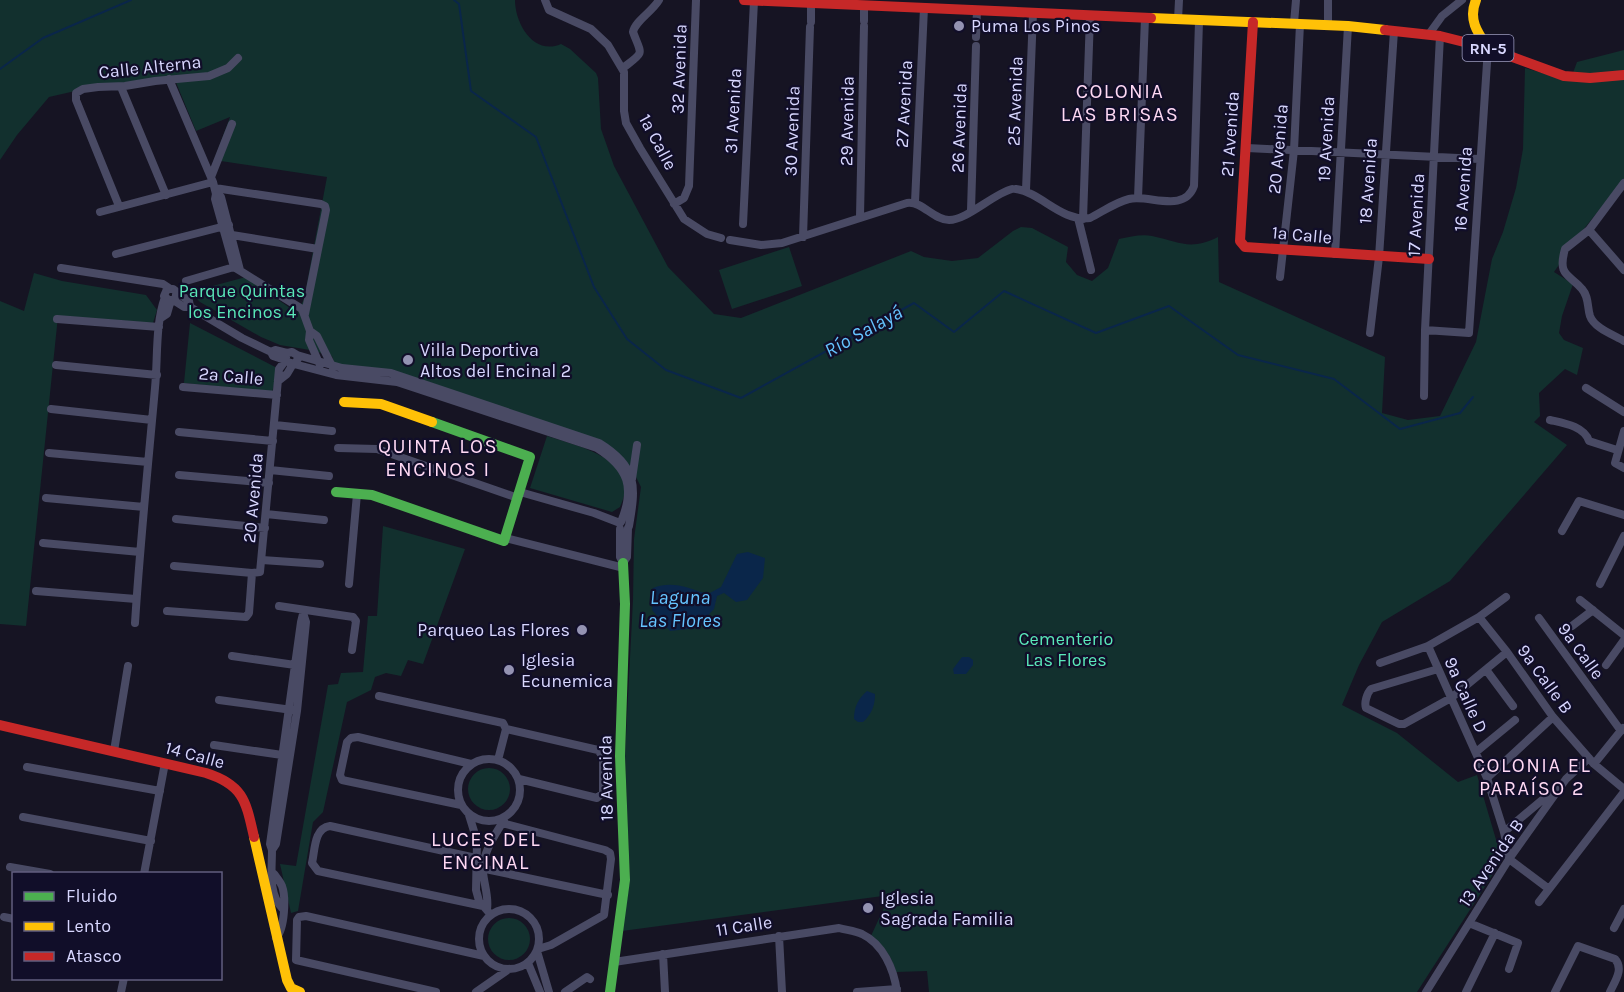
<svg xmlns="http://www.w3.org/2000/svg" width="1624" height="992" viewBox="0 0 1624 992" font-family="Karla,sans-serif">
  <rect width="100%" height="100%" fill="#161423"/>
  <path fill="#12302e" d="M0,0H515C515,24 534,56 561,44L570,49L596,73L598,78L601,129L614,166L668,267L714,314L741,318L911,251L924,257L952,261L978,258L1013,231L1021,227L1032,228L1068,247L1066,262L1077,275L1092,281L1108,268L1119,239C1130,237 1141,234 1152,236C1180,242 1190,251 1218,237L1219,282L1385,357L1382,413L1408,420L1440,416L1476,342L1492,259L1503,232L1516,188L1523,149L1525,68L1570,81L1577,62L1624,50V179L1583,230L1554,272L1573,284L1562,316L1559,333L1564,340L1583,348L1577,375L1565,369L1539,393L1540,416L1534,422L1567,445L1450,581L1382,622L1359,665L1342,705L1397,733L1458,782L1477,775L1502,860L1417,992H929L927,971L896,972C891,956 885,946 870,938L890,895L622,931L630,880L625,755L633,600L634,539L641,487L632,469L616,452L388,370L335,365L332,356L310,350L280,345L261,337L200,302L190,292L246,277L297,313L304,299L327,177L214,160L230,117L196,131L175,80L97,86L49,97L17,135L0,160Z
    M789,247L802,286L732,309L719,270Z
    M34,273L62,281L146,295L157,310L153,323L58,316L26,626L0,624V301L24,311Z
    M190,323L279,369L272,392L184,383Z
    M547,436C571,444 625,455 625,489C625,495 622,502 620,507L612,512L530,488Z
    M383,526L465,549L423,664L408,660L401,676L386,673L375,677L371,690L347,702L323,812L313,822L298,911L291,913L280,864L296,866L328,685L338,684L341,673L363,672L368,616H377Z
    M468 789a21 21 0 1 1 42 0a21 21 0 1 1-42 0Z
    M488 939a21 21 0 1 1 42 0a21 21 0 1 1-42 0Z"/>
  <path fill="#0a264a" d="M748,552L765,558L763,578L747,600L736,602L724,593L717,596L714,609L696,628L670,631L652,610L653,588C672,580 688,588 708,594L721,587L737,554Z
    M962,657H969L973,660V665L966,674H954L953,669Z
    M867,691L875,694C875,705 872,714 863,722H858L854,719C854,707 858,699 867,691Z"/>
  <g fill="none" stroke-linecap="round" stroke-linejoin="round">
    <path stroke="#0a264a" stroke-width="2" d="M454,0L459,4L471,91L536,137L594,287L627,339L666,370L741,398L914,303L954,332L1004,291L1096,333L1169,306L1238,355L1334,379L1400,429L1460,413L1473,397
      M0,69L43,38L131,0"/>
    <path stroke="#494a64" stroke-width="8" d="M545,0L549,10L591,29L608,45L624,72V111L626,123L640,148L684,219L707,234L721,238
      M1178,20L1179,0
      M864,21V5
      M811,22V3
      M1294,23L1296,0
      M1328,25V0
      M1429,34L1442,16L1462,0
      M976,37L977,10
      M623,68C645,51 642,56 633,32C635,21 652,12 659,0
      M169,79L213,182L216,194L215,199L234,267L302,309L310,331L309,340L320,365
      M121,87L166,195
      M1247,148L1479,159
      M211,177L232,124
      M1624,183L1589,230L1565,249C1557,277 1570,274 1582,289C1589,297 1587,306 1590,316C1594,328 1614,335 1624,341
      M215,188L321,204L325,206L326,210L305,314
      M1016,189C1042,193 1061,222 1090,218C1102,212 1116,202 1129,199C1149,194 1184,214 1194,186L1199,21
      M1026,190L1033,13
      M216,194L221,197L240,270
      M1138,198L1145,18
      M915,202L924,8
      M674,204L684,198L689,186L696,0
      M119,206L76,100V93L83,89L98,87L125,86L155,81L209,76L228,68L238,58
      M971,210L976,46
      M100,212L213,182
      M860,216L864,26
      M1078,218L1091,270
      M1083,219L1090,16
      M743,224L754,1
      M1589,230L1624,270
      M232,235L318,249
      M803,237L810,27
      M730,240L761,245L782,243L907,203C923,201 933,220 949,220C967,220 993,194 1012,189
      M116,254L229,225
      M1335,254L1348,26
      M61,268L163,284L169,288
      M1280,277L1294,150L1300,24
      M186,281L234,267
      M176,292V297L173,300H169L164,296L167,289H173L189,301L190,307
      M173,300L184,307H190L242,338L271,352
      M161,318L167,314L171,300
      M57,319L159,327
      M1425,330L1469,333L1488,48
      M310,331L317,336L333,368
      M1370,333L1379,257L1394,31
      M297,355L298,359L294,364L285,361L287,353L292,352L297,355L342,368L391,373L599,443C638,467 636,486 629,526
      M285,360L273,356L271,352L275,350L287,353
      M294,364L336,375L397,382L597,448C629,468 635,488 621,522
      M56,365L157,375
      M278,381L287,374L293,364
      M183,387L277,395
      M1586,388L1624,412
      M1424,396L1425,330L1440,36
      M51,409L152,420
      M1550,420C1563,423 1584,426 1589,441L1617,450
      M275,425L332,431
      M1624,431L1615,463L1624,468
      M179,432L273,441
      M338,448L377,449L518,498
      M49,453L148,462
      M270,470L329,476
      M179,475L269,483
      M632,479L637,445
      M520,492L594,513L620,523
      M46,498L144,507
      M266,514L324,520
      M176,519L265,528
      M620,529V557L623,563
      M1562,531L1579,501L1624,515
      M506,538L624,568
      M43,543L140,552
      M262,560L320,564
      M623,563L627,557L628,528
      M174,566L252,573L260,572L279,369L285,361
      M349,584L357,494
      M1600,584L1624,536
      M36,591L136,599
      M1580,600L1624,635
      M279,606L353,617L356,621L352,650
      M167,611L246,617L249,613L252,573
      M1479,617L1507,652L1553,717L1594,764L1624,789
      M1539,618L1621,731
      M135,623C140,544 148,466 155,388C158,358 155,325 165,297
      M1572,626L1593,610
      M1428,646L1487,778L1504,832L1509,859L1549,889
      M232,656L295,665
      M1380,663L1428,646L1479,617L1506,597
      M1606,665L1624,640
      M1438,669L1371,689C1367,693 1364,703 1366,708L1399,724H1404L1451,698L1507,652
      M1487,671L1513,706
      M379,696L503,723L506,729L598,750L603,757V793L597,798L519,779
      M219,700L292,710
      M214,745L282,755
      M114,751L128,666
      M1476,752L1515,720
      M458 790a31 31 0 1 1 62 0a31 31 0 1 1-62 0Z
      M498,760L506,729
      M1594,764L1623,728
      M27,767L160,791
      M1487,778L1553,717
      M461,805L342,780L340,775L347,742L351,738L358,737L471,764
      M469,815L477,841L476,890L479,901L491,915
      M23,817L151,841
      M502,823L605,850L610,853L611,859L604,915L551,945L538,949
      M1504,832L1560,785
      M272,850L276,844L297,711L306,622L304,616
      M10,867L50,874
      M476,867L608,895
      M144,874L165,763
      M274,874C277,878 280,881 282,886C286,897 285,929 276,938
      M1539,902L1624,792
      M483,906L318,871L312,863C315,850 314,828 330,826L485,860
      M282,908C268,893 272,870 272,850L270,844L301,622L304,610
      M479 939a30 30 0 1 1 60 0a30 30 0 1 1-60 0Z
      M487,909C489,897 484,884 483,872C482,853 495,835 504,820
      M4,917L14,919
      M1469,923L1518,943L1509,969
      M1614,928L1624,909
      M779,936L782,992
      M537,951L549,992
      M663,954L665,992
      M614,962L839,928C846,930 855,931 862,934C883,944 894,969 897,992
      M528,963L540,992
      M121,992L124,978
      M436,992L296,960L297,920L299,917L306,916L484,956
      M476,992L509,969
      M565,992L587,977L590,979
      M857,992L897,989
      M1426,992L1509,859L1566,779L1589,758
      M1466,992L1495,933
      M1555,992L1578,946L1615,959C1624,969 1615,981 1610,992"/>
    <path stroke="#4caf50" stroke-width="10" d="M336,492L372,495L504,541L530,457L432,422
      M610,992L625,880L620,756L625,604L623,563"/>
    <path stroke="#ffc107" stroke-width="10" d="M1476,0C1468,19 1477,32 1488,48
      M1151,18L1348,26L1385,30
      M344,402L381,404L432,422
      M254,837L287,980L291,988L300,992"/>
    <path stroke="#c62828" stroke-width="10" d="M744,0L1151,18
      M1253,22L1240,241L1245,247L1429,259
      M1385,30L1440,36L1488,48L1564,76L1590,78L1624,75
      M0,725L206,773C244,785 246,802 254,837"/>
  </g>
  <g fill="#9493b2" stroke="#110e29" stroke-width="2">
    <circle cx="959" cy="26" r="6"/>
    <circle cx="408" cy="360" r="6"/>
    <circle cx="582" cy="630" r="6"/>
    <circle cx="509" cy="670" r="6"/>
    <circle cx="868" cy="908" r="6"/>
  </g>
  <g text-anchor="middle" stroke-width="4.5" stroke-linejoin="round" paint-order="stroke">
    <rect fill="#110e29" stroke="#9c9bbf" stroke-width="1.5" x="1462.5" y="35" width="51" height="26" rx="4.5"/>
    <g font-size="16" font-weight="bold" fill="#d8d7ff">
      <text x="1488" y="54">RN-5</text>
    </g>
    <g font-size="18" fill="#d8d7ff" stroke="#110e29" text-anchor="start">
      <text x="971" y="32">Puma Los Pinos</text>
      <text x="420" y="356">Villa Deportiva<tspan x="420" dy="21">Altos del Encinal 2</tspan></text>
      <text x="570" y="636" text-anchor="end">Parqueo Las Flores</text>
      <text x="521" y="666">Iglesia<tspan x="521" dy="21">Ecunemica</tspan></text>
      <text x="880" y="904">Iglesia<tspan x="880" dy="21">Sagrada Familia</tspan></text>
    </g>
    <g font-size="18" fill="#d8d7ff" stroke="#110e29">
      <text transform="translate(150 67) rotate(-6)" y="6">Calle Alterna</text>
      <text transform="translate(679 69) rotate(-88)" y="6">32 Avenida</text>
      <text transform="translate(1015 101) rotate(-88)" y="6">25 Avenida</text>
      <text transform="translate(904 104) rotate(-87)" y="6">27 Avenida</text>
      <text transform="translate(733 111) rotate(-87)" y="6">31 Avenida</text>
      <text transform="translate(847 121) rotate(-89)" y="6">29 Avenida</text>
      <text transform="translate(959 128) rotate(-88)" y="6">26 Avenida</text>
      <text transform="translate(792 131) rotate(-88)" y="6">30 Avenida</text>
      <text transform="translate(1230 134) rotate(-86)" y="6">21 Avenida</text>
      <text transform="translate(1326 139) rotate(-87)" y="6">19 Avenida</text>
      <text transform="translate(658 142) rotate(62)" y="6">1a Calle</text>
      <text transform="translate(1278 149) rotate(-85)" y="6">20 Avenida</text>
      <text transform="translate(1368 181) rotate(-86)" y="6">18 Avenida</text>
      <text transform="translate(1463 189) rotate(-86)" y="6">16 Avenida</text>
      <text transform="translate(1416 215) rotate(-87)" y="6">17 Avenida</text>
      <text transform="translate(1302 235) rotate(5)" y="6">1a Calle</text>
      <text transform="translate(231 376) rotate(5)" y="6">2a Calle</text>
      <text transform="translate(253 498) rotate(-85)" y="6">20 Avenida</text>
      <text transform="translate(1581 651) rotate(54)" y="6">9a Calle</text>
      <text transform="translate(1545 679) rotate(54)" y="6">9a Calle B</text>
      <text transform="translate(1466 695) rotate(66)" y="6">9a Calle D</text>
      <text transform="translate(195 755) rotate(15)" y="6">14 Calle</text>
      <text transform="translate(606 778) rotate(-91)" y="6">18 Avenida</text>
      <text transform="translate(1491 863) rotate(-56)" y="6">13 Avenida B</text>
      <text transform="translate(744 926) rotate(-9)" y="6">11 Calle</text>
    </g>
    <g font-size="18" fill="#5ae8b9" stroke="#110e29">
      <text x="242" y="297">Parque Quintas<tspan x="242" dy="21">los Encinos 4</tspan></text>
      <text x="1066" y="645">Cementerio<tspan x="1066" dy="21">Las Flores</tspan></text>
    </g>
    <g font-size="20" letter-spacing="1.5" fill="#ffd9f4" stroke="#110e29">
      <text x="1120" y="98">COLONIA<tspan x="1120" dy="23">LAS BRISAS</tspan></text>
      <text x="438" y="453">QUINTA LOS<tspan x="438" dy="23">ENCINOS I</tspan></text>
      <text x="1532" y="772">COLONIA EL<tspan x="1532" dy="23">PARAÍSO 2</tspan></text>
      <text x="486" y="846">LUCES DEL<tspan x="486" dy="23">ENCINAL</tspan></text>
    </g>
    <g font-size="20" font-style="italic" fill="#65c4ff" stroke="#110e29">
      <text transform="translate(863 331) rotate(-29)" y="7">Río Salayá</text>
      <text x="680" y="604">Laguna<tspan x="680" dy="23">Las Flores</tspan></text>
    </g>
  </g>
  <rect x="12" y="872" width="210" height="108" fill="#110e29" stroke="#615e7f" stroke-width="1.5"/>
  <rect x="24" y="892" width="30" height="9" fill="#4caf50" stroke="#615e7f" stroke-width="1.5"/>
  <text x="66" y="902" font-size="18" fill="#d8d7ff">Fluido</text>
  <rect x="24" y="922" width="30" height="9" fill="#ffc107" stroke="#615e7f" stroke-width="1.5"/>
  <text x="66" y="932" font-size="18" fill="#d8d7ff">Lento</text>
  <rect x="24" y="952" width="30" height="9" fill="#c62828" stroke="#615e7f" stroke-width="1.5"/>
  <text x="66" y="962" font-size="18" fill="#d8d7ff">Atasco</text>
</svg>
